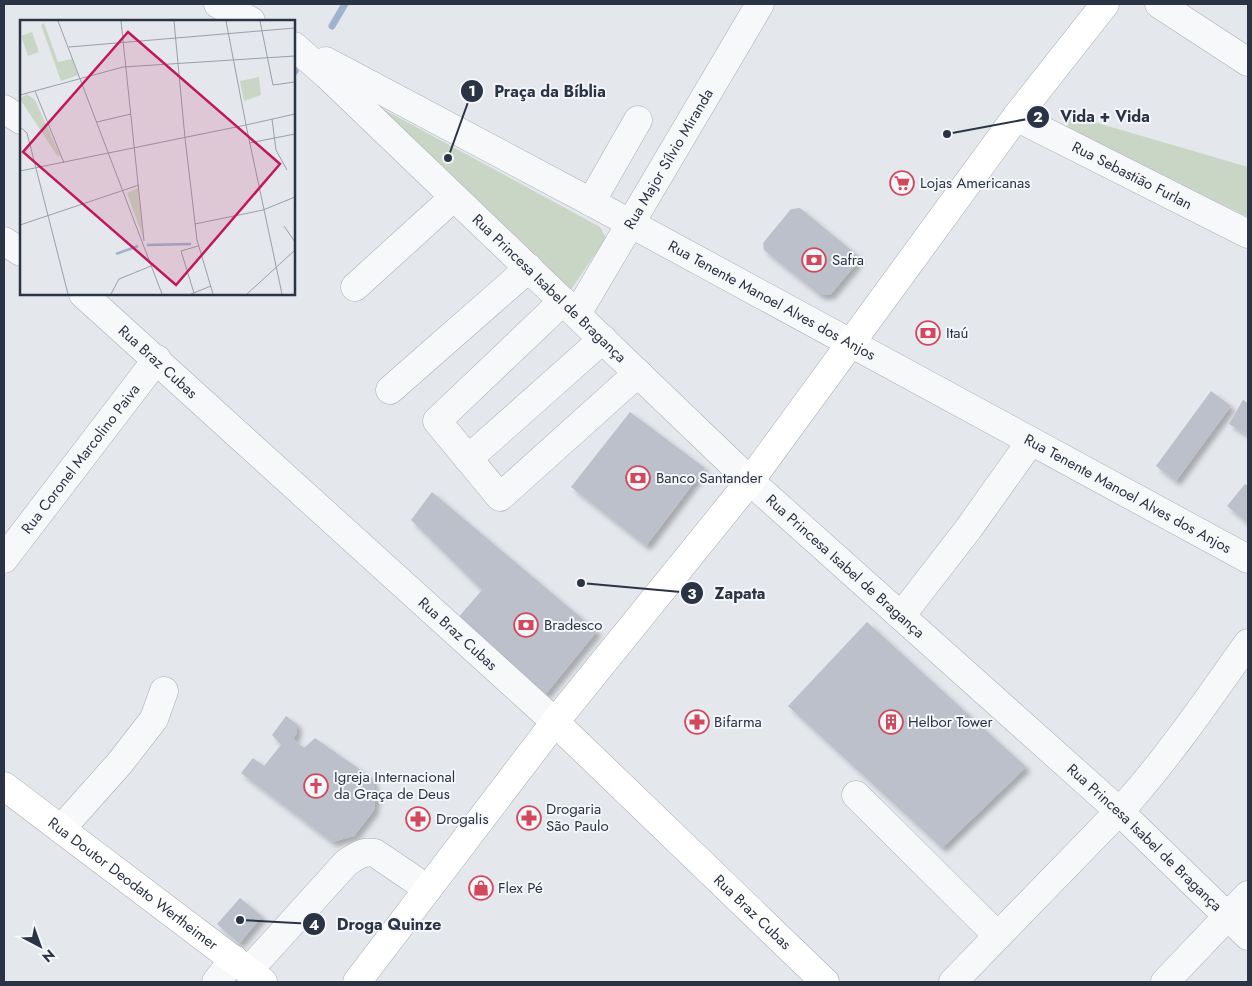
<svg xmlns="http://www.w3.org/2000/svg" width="1252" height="986" viewBox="0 0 1252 986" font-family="Jost,sans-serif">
  <defs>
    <filter id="shadow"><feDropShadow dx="4.5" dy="4.5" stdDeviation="2.5" flood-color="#0004"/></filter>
  </defs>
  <rect width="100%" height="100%" fill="#e4e7ec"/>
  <path fill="#c9d6c5" d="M348,90L600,227L606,238L568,294Z
    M1070,115L1248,167V217L1067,131Z"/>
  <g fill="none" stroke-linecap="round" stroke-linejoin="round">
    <path stroke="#9fb4cc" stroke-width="7" d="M332,26L345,4
      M294,72L295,71"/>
  </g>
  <path fill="#bbc0ca" filter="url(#shadow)" d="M800,208L857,255L856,264L830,295H820L764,250L763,243L791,209Z
    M1211,391L1231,406L1176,481L1156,466Z
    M1243,400L1248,403V435L1229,424Z
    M630,412L705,468L646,546L571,487Z
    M1245,484L1248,486V523L1227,506Z
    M432,492L597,631L545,695L456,620L482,590L411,520Z
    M867,622L1026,767L942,848L788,706Z
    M286,716L297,724V733L293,739L304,748L315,738L372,778L376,794L374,810L354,836L332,842L241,773L253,758L264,766L281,745L272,735Z
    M240,898L262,916L239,944L217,924Z"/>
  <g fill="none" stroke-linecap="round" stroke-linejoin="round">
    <g stroke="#a9aeb7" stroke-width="29">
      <g id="minor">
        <path d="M218,4L251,21"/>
        <path d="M1159,4L1248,62"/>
        <path id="s1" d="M294,46L328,76L750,481L1120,812L1248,936"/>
        <path id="s2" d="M326,61L591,202L1248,559"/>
        <path d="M4,109L21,120"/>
        <path id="s3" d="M1016,117L1248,234"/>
        <path d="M591,202L638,120"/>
        <path d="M4,241L21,252"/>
        <path d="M355,287L454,197"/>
        <path id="s4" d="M83,294L555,722"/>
        <path d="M563,301L437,421L500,497L638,373"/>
        <path id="s5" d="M577,314L760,4"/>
        <path d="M390,390L529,268"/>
        <path d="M468,459L603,339"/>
        <path id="s6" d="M4,559L157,359"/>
        <path d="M901,616L969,528L1031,441"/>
        <path d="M856,795L998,936"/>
        <path d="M61,829L119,764L154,719L164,691"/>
        <path d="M249,970L346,863C357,856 362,851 375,853L428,889"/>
        <path d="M216,982L234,959"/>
        <path d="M953,982L1129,801C1173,751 1210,696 1248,643"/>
        <path d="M1165,982L1248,895"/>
      </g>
    </g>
    <g stroke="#a3abb8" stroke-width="29">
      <g id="major">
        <path id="s7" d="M555,722L825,982"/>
        <path id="s8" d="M4,786L263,982"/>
        <path d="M357,982L555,722L750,481L1016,117L1105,4"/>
      </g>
    </g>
    <use href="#minor" stroke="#f7f8fa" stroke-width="28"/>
    <use href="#major" stroke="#fff" stroke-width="28"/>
  </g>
  <defs>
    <g id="supermarket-ring" transform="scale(1.25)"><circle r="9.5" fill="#f4f6f9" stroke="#d1495b" stroke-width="1.5"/><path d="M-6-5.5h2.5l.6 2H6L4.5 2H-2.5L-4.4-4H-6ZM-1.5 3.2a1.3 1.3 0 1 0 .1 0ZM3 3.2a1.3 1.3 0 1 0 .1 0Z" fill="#d1495b"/></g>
    <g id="bank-ring" transform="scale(1.25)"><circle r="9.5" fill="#f4f6f9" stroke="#d1495b" stroke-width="1.5"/><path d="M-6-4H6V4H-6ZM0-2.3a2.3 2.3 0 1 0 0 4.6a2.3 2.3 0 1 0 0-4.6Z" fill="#d1495b"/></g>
    <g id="pharmacy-ring" transform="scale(1.25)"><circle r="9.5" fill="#f4f6f9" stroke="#d1495b" stroke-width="1.5"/><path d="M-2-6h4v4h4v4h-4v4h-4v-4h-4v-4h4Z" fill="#d1495b"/></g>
    <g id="building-ring" transform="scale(1.25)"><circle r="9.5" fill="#f4f6f9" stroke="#d1495b" stroke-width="1.5"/><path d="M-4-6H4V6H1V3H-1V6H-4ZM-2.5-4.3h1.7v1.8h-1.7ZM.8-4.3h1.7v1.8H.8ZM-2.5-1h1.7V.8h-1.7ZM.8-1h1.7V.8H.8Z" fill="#d1495b"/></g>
    <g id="church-ring" transform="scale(1.25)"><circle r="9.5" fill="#f4f6f9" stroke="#d1495b" stroke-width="1.5"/><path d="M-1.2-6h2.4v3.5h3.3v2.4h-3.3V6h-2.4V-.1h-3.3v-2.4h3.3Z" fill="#d1495b"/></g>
    <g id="shop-ring" transform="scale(1.25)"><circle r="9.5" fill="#f4f6f9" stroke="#d1495b" stroke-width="1.5"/><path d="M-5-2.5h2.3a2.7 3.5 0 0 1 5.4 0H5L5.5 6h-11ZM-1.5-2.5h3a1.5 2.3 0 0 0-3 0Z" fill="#d1495b"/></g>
  </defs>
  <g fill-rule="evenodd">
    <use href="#supermarket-ring" x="902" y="183"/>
    <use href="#bank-ring" x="814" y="260"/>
    <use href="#bank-ring" x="928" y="333"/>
    <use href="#bank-ring" x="638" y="478"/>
    <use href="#bank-ring" x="526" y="625"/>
    <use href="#pharmacy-ring" x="697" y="722"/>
    <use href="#building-ring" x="891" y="722"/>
    <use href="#church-ring" x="316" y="786"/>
    <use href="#pharmacy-ring" x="529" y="818"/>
    <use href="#pharmacy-ring" x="418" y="819"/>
    <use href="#shop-ring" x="481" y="888"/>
  </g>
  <g text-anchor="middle" stroke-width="4" stroke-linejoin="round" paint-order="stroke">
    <g font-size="15" fill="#2b3445" stroke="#f4f6f9">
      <text dy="5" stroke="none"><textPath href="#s5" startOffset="180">Rua Major Sílvio Miranda</textPath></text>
      <text dy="5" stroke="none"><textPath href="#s3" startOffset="130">Rua Sebastião Furlan</textPath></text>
      <text dy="5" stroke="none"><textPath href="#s1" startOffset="352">Rua Princesa Isabel de Bragança</textPath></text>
      <text dy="5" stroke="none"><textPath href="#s2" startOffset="506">Rua Tenente Manoel Alves dos Anjos</textPath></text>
      <text dy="5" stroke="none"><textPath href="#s4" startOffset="101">Rua Braz Cubas</textPath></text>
      <text dy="5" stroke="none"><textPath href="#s6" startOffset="126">Rua Coronel Marcolino Paiva</textPath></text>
      <text dy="5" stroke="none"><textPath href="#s2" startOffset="911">Rua Tenente Manoel Alves dos Anjos</textPath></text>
      <text dy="5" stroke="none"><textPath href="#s1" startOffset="758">Rua Princesa Isabel de Bragança</textPath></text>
      <text dy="5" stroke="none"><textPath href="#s4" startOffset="506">Rua Braz Cubas</textPath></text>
      <text dy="5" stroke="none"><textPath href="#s1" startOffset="1162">Rua Princesa Isabel de Bragança</textPath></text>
      <text dy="5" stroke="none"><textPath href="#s8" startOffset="162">Rua Doutor Deodato Wertheimer</textPath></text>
      <text dy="5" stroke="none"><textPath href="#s7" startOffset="274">Rua Braz Cubas</textPath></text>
    </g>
    <g font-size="15" fill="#2b3445" stroke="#f4f6f9" text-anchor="start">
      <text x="920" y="188">Lojas Americanas</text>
      <text x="832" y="265">Safra</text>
      <text x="946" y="338">Itaú</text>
      <text x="656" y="483">Banco Santander</text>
      <text x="544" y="630">Bradesco</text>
      <text x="714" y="727">Bifarma</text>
      <text x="908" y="727">Helbor Tower</text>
      <text x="334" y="782">Igreja Internacional<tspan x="334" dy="17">da Graça de Deus</tspan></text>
      <text x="546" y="814">Drogaria<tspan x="546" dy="17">São Paulo</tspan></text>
      <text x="436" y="824">Drogalis</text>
      <text x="498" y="893">Flex Pé</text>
    </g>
  </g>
  <g transform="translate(20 20)">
    <rect width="275" height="275" fill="#e4e7ec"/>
    <path d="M24,3L38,42L52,39L58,55L41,61L21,5ZM12,12L19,32L8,36L1,16ZM239,57L241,75L224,81L220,61ZM7,74L15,80L40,135L38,137L0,79ZM118,168L123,217L107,173Z" fill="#c9d6c5"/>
    <path fill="none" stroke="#9fb4cc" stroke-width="2.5" d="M127,225L171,224M96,234L118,226"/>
    <path fill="none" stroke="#9a9fa9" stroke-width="1" d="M38,1L142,274M101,1L124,221M154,1L165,118M206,1L226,105L275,94M240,1L253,65L275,62M49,27L275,8M15,71L44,143M0,75L103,47L275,36M252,99L256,130L267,150M77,102L111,94M0,107L7,113L48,274M165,118L177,220L193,274M229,123L275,114M0,151L226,105L262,274M175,204L243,190L275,177M0,205L119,165M264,206L275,222M174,273L161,231L178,226M91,274L99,259L131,246M171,274L191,266M227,274L275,230"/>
    <path fill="#c2185b" fill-opacity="0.15" stroke="#c2185b" stroke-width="2.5" d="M108,12L260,144L156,265L3,132Z"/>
    <rect width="275" height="275" fill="none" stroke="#2b3445" stroke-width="2.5"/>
  </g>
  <path fill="none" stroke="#2b3445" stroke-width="2" d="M448 158L472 91M947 134L1038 117M581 583L692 593M240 920L314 924"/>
  <g fill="#2b3445" stroke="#f4f6f9" stroke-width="2">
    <circle cx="448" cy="158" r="5"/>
    <circle cx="947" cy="134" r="5"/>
    <circle cx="581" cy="583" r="5"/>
    <circle cx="240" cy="920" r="5"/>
    <circle cx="472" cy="91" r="12"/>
    <circle cx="1038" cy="117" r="12"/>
    <circle cx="692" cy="593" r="12"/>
    <circle cx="314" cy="924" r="12"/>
  </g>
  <g font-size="15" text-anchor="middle" font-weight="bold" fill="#fff">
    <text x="472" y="96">1</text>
    <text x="1038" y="122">2</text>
    <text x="692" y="599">3</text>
    <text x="314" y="930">4</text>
  </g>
  <g font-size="16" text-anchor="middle" font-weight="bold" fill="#2b3445" stroke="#f4f6f9" stroke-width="4" stroke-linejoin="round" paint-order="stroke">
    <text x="550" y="97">Praça da Bíblia</text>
    <text x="1105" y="122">Vida + Vida</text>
    <text x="740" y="599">Zapata</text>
    <text x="389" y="930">Droga Quinze</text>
  </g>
  <rect width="1252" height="986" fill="none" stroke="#2b3445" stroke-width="10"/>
  <g transform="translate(40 946) rotate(139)" stroke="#f4f6f9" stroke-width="4" paint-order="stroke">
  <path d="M0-4L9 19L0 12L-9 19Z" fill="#2b3445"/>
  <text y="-8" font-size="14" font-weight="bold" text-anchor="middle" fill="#2b3445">N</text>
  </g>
</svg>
